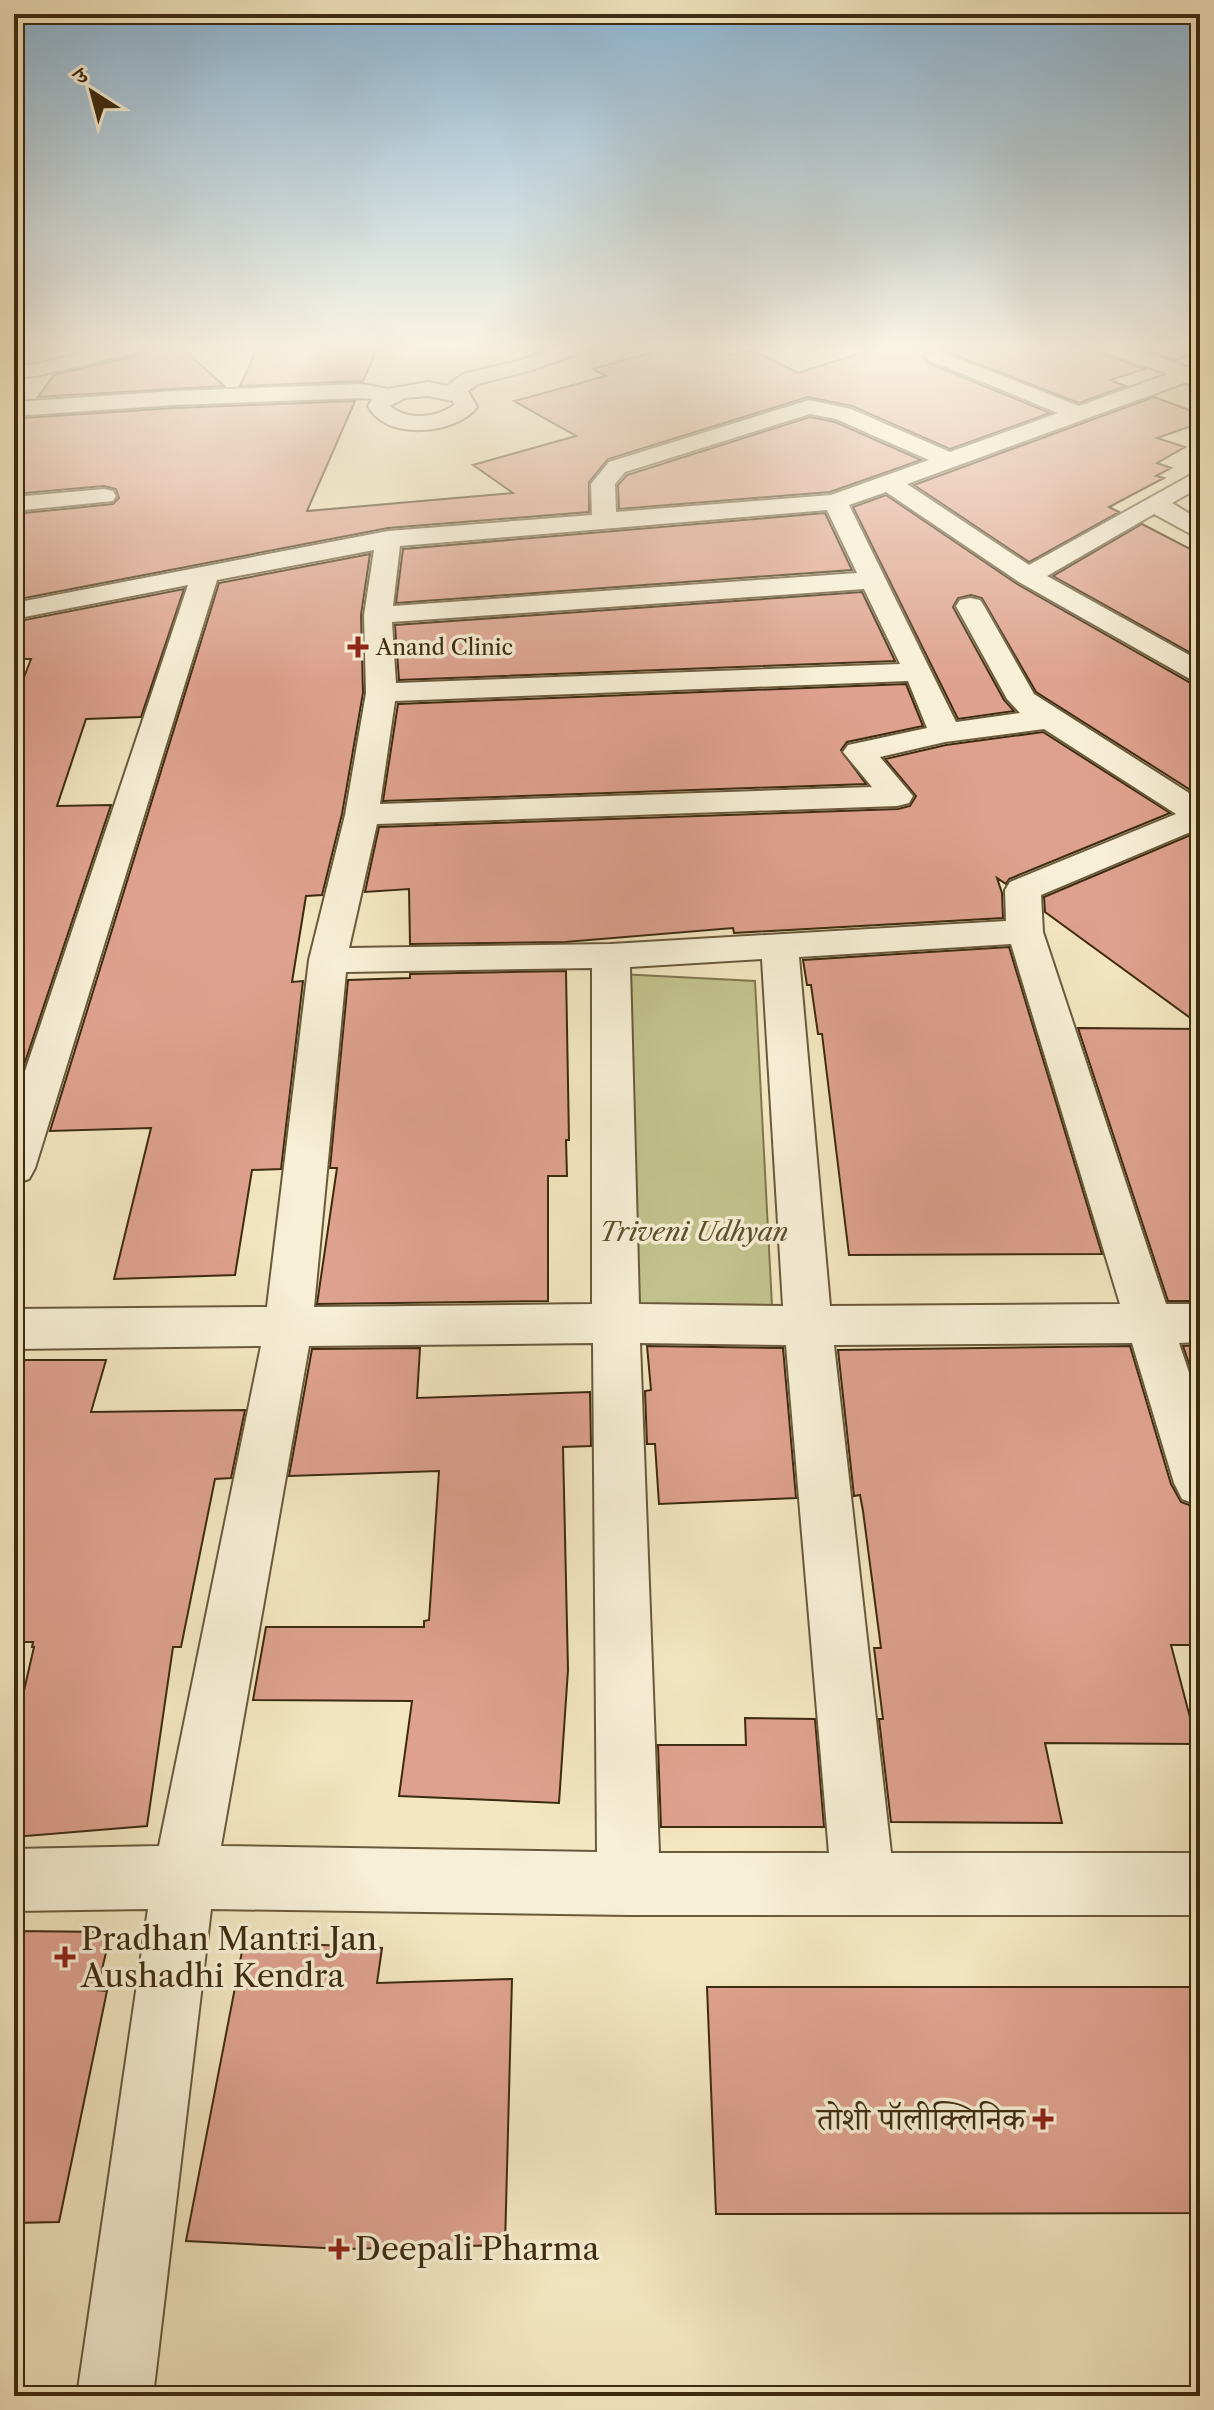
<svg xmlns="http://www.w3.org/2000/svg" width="1214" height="2410" viewBox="0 0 1214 2410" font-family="'Libre Caslon Text','Noto Serif Devanagari',serif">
  <rect width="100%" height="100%" fill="#f3e6c0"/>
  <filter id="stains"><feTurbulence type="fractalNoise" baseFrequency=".0025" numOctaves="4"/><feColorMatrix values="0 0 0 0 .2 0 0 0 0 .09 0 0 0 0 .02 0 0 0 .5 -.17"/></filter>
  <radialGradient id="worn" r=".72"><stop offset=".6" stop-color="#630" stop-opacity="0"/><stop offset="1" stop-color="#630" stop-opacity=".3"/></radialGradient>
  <path fill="#c3c38d" stroke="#80774e" stroke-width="2" d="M619,974L755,981L772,1306L619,1309Z"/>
  <path fill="#dea18f" stroke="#3d2b10" stroke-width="2" d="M155,345H179L224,386L38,397L54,375L143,354Z
    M259,345H379L363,381L240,386Z
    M676,345L688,349L710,345L733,355L753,350L798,373L886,345H1091L1096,352L1145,369L1110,380L1126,386L1079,403L934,347L923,355L928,363L1050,413L950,449L852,406L808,397L608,459L589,482V512L388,528L14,600V514L113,504L119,498L116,489L104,486L14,494V432L23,418L174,408L355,401L307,511L513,493L473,465L576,436L514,401L606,376L593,369Z
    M1131,345H1188L1190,355L1175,360Z
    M1154,397L1200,414V423L1157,438L1185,447L1157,463L1171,468L1156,476L1164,478L1109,507L1119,512L1029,562L914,485Z
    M810,417L835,422L921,460L830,492L619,509L618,485L627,475Z
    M886,495L1017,584L1189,682L1200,685V796L1036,692L982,598L971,595L958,598L953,607L1004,700L1014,711L958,719L853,507Z
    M825,513L852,570L396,603L403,549Z
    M1142,524L1200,554V658L1053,576Z
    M370,554L361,615L363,693L342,814L322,895L306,896L292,982L303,981L281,1169L252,1170L235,1275L114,1279L151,1128L50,1131L219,583Z
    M184,589L141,717L86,719L57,806L111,805L14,1095V703L31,659H14V622Z
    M862,592L895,661L399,680L395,625Z
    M906,684L923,726L847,742L841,750L866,784L383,801L398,704Z
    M1043,732L1170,813L1009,879L1006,884L997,878L1002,893L1003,918L734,933L733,928L565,942L410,944L409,889L365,892L379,827L898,809L910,806L916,796L885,759L946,745Z
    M1200,831V1025L1045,912L1044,897Z
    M1009,947L1102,1254L849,1255L822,1034H818L811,985H807L803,960Z
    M566,971L569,1140H566L567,1176H548V1301L317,1304L337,1168H330L348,980L410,978V974Z
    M1078,1028L1200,1029V1301H1168Z
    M1200,1345V1396L1183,1346Z
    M647,1346L783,1348L796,1498L659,1504L655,1444H647L645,1391L651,1390Z
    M1130,1346L1171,1484L1181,1502L1200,1509V1645H1171L1197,1744L1045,1743L1062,1823L891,1822L879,1719H883L874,1648H881L863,1511L860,1495L854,1496L838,1350Z
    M420,1348L417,1398L590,1392L591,1446L563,1447L568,1670L559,1803L399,1796L412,1701L253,1700L266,1627H424V1621L429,1620L439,1471L289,1476L312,1349Z
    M14,1360H106L91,1412L245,1410L231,1478L215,1479L181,1647H173L147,1826L14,1837V1734L34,1647H32L33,1642H14Z
    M745,1718L815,1719L824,1827H661L658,1745H746Z
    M14,1931L111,1932L97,1990L107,1991L59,2222L14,2223Z
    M244,1941L382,1948L377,1983L512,1979L505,2245L345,2249L186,2241Z
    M707,1987H1195L1200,2007V2213L716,2214Z"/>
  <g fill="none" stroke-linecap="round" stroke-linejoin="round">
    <g stroke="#6a5a3c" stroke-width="4">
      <path id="minor" d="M117,345H152L142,351L36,376L14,378V366L36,364Z
        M565,345H594L591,349L532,370L478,384L468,391L477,407C456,435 385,441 368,406L372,399L362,398L174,405L14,416V402L174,391L362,384L388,389L428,382L447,386L463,374L518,361ZM428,396L453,401L454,405C436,418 408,421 390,406L405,398Z
        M1094,345H1123L1190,368H1200V386L1184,383L907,484L1029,565L1200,470V487L1172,503L1200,520V539L1154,514L1047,576L1200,661V682L1190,679L1019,582L886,492L849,505L956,722L1020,713L1007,699L956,606L960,600L970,598L980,600L984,606L1034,694L1200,800V828L1041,895L1043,932L1166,1304H1200V1342L1179,1343L1200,1405V1506L1182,1499L1174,1483L1132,1343L834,1345L891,1853H1200V1915H629L211,1909L153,2396H77L148,1909L14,1911V1849L159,1846L261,1346L14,1349V1309L267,1307L309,960L345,815L366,693L364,615L374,550L217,580L35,1168L29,1179L14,1184V1104L188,585L14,619V603L388,531L592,515L591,484L609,462L809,400L851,409L950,452L1058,413L929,360L926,356L936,350L1079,406L1168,374L1097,349ZM810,414L836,419L929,460L831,495L616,512L615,484L625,472ZM827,510L857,573L393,606L400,546ZM864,589L900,664L396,683L392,622ZM908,681L927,728L848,745L843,752L872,787L380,804L395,701ZM1044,729L1176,814L1010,882L1005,890L1006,921L611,944L349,948L377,824L897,806L909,803L913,796L880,757L945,742ZM1011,944L1120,1304L830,1306L799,957ZM762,959L783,1306L639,1304L630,967ZM592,968V1304L314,1307L346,972ZM593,1343L597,1852L221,1846L309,1346ZM640,1343L786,1345L829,1853H659Z
        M104,489L113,491L116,496L113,501L14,511V497Z"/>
    </g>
    <use href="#minor" fill="#f7efd6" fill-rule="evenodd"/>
  </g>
  <linearGradient id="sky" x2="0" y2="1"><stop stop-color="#8cb7d7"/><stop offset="0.51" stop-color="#faf4e3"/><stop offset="1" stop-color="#faf4e3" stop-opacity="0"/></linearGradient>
  <rect width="1214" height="682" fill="url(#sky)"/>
  <g fill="#8f2418" stroke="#f7efd6" stroke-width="3">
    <path d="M354 635h8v8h8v8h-8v8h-8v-8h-8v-8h8z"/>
    <path d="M61 1945h8v8h8v8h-8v8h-8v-8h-8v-8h8z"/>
    <path d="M1039 2107h8v8h8v8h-8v8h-8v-8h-8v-8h8z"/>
    <path d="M335 2237h8v8h8v8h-8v8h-8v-8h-8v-8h8z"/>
  </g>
  <g text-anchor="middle" stroke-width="7" stroke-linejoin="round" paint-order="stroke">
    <g font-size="22" fill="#3d2b10" stroke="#f7efd6" text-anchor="start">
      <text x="376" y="655">Anand Clinic</text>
    </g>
    <g font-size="26" font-style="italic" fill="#5e512f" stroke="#f7efd6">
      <text x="694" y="1241">Triveni Udhyan</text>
    </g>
    <g font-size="32" fill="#3d2b10" stroke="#f7efd6" text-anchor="start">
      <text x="81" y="1950">Pradhan Mantri Jan<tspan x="81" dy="37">Aushadhi Kendra</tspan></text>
      <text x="1025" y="2130" text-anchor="end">तोशी पॉलीक्लिनिक</text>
      <text x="355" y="2260">Deepali Pharma</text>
    </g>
  </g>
  <rect width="1214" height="2410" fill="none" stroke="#f3e6c0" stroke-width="48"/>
  <rect x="16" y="16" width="1182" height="2378" fill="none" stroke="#3d2b10" stroke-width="4"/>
  <rect x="24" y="24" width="1166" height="2362" fill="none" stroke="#3d2b10" stroke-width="2"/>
  <g transform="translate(92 92) rotate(324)" stroke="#f7efd6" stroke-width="6" paint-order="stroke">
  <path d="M0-6L14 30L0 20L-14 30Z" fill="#3d2b10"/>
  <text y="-12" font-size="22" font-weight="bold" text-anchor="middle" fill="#3d2b10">उ</text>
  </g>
  <rect width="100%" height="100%" filter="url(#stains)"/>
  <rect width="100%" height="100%" fill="url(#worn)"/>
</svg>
